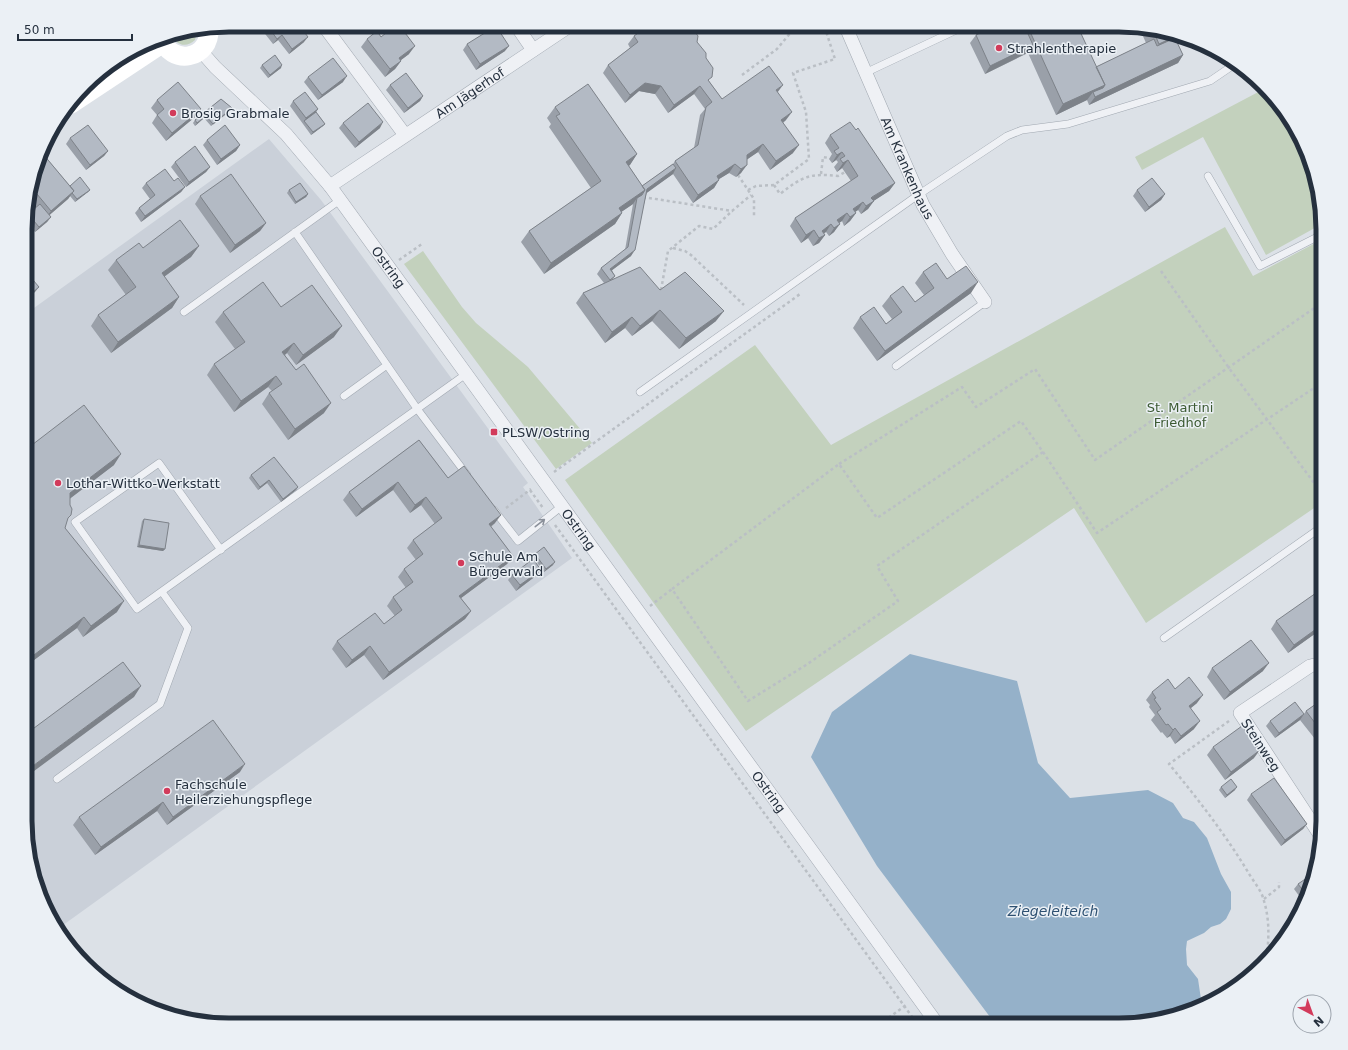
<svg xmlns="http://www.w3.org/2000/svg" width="1348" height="1050" viewBox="0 0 1348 1050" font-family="'DejaVu Sans',sans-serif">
  <rect width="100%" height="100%" fill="#dce1e7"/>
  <path fill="#cad0d9" d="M269,139L321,200L528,483L523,487L572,558L59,928L46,911L25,834L27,313Z"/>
  <path fill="#c3d1bd" d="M197,30L195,40C187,48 175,46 172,34Z
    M1264,89L1302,139L1316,177L1322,224L1266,255L1203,137L1142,170L1135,157Z
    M1225,227L1253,276L1323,239V502L1146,623L1074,508L746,731L565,480L755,345L831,445Z
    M423,251L462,307L476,323L528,367L592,443L556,469L404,264Z"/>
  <path fill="#95b1c9" d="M910,654L1017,681L1038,763L1070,798L1148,790L1173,803L1183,818L1194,822L1207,838L1221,874L1231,892V909L1226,919L1220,924L1211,927L1204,933L1187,941L1186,949L1187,965L1198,979L1202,1006L1197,1009L1119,1025H996L877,866L811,757L832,712Z"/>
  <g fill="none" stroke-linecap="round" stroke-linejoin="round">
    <g stroke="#a1a8b1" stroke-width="8">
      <path id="service" d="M865,73L967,25
        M1208,176L1260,266L1323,234
        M295,232L418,410L467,475
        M184,312L340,200
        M896,366L985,302
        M640,392L918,195L1007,136L1022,130L1068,124L1210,81L1235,64
        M344,396L387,365
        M494,510L518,541L562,506
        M221,550L159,463L75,522L137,609C247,531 357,453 466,374
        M1164,638L1323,526
        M57,779L160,704L188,628L162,592"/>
    </g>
    <g stroke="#a1a8b1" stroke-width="14">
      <g id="minor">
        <path d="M333,25L327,30L405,135"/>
        <path d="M516,25L533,50"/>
        <path id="s1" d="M845,25L923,205L952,254L985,302"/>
        <path id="s2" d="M201,51L215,67L286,134L330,186L938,1025"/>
        <path id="s3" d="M330,186L571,25"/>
        <path d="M1322,838L1240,713L1310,666L1323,663"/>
      </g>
    </g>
    <path stroke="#babfc5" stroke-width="2.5" stroke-dasharray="3 3" stroke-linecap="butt" d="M742,75L777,49L797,25
      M821,174L823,157L829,158
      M738,175L748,190L756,186L774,185L809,159L806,112L793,73L835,59L824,25
      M774,185L780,194C803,176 810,173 838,176L845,172
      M748,190L754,199V218
      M643,197L732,211L751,195
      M673,248L685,251L691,255L744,305
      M399,260L422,244
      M1161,271L1229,368L1317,487
      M661,290L668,251L699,226L713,229L732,211
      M1043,452L877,566L898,601L806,665L748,701L672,589L839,464L877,518L1021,421L1043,452L1097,533L1323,382
      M839,464L962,387L976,407L1035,369L1095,460L1323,302
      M554,472L800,294
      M530,490L543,508
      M1323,494L1317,487L1323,483
      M506,508L531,489
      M555,525L918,1025
      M650,606L672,589
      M1229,721L1169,764C1198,799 1225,834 1248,872C1253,881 1262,891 1264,901C1270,921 1269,941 1266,961
      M1264,899L1279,887V882
      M879,1025L906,1005"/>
    <use href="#service" stroke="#eff1f5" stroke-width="7"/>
    <use href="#minor" stroke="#eff1f5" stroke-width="13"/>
    <path stroke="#fff" stroke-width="19" d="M161,37C170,67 211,60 209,28
      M71,104L163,43"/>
  </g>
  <path fill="#9aa0a9" d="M238,25H253L251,27L242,34L237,27Z
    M266,25H299L304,42L289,54L278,40L273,44L262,30Z
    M995,25H1077L1096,67L1146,43L1139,27L1185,38L1177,42L1183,55L1178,63L1089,105L1087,100L1056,115L1028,53L985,74L970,43L976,35Z
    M691,26L697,42L706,58L709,81L722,99L777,92L786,120L783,123L793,153L770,170L758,152L747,159L741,173L736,177L729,173L719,179L714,188L693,203L673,174L647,192L631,256L612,270L615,276L613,279L660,290L716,321L679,349L652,321L632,336L625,328L605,343L576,303L583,293L604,283L597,274L601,268L625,250L633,204L621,212L622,213L615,224L544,274L521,242L529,231L591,188L549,127L551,124L547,118L555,107L637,154L629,166L642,186L673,164L675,161L694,148L700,115L705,109L694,94L668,113L655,94L639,91L625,103L603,73L608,65L630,48L628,44L634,36Z
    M381,37L409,54L401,60V61L395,69L385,77L361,47L367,39Z
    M467,44L505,51L476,70L463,50Z
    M262,65L281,68L268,78L260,68Z
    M308,77L343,82L318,100L304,82Z
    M390,85L423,96L420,101L404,113L386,90Z
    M221,99L232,108L230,111L211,126L204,118L195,126L193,123L195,120Z
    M157,100L195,117L166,141L152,123L157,115L151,108Z
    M293,101L318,109L316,112L325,124L323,126L311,135L290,106Z
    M343,123L380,128L355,148L339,128Z
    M856,130L895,183L889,191L873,201L868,209L861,214L858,210L855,212L856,213L850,221L844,226L842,221L839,223L834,232L829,236L826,232L824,233L825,235L819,243L813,246L808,238L801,243L790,226L795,218L851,181L842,168L837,172L834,167L838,162L836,160L832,163L829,159L832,154L825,143L830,135Z
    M70,138L108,151L104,156L86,170L66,144Z
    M207,140L240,145L236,151L217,165L203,145Z
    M43,154L70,186L90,190L88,192L75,202L70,196L68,199L49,215L51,217L47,222L35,232L27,223V216L36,208L28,199Z
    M175,162L210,167L206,172L186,187L171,167Z
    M174,181L185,187L181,192L141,222L135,213L139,208L150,199L142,188L146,183Z
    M289,190L308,194L306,197L295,204L287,193Z
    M1137,190L1165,194L1161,200L1145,212L1133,196Z
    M200,196L266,223L260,231L230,253L195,204Z
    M199,246L191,257L164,277L179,297L172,308L111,353L91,326L98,315L126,295L108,270L116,260L143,248Z
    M923,272L947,279L971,293L877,361L853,328L860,317L886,324L892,319L882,306L890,296L915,302L924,295L915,283Z
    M281,307L334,337L296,365L287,353L285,355L324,413L288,440L262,404L269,393L272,391L268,387L234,412L207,375L214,364L235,349L215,322L223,312Z
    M419,440L448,478L495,523L491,527L513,556L507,564L461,598L471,611L465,619L383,680L364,655L346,668L332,649L337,641L384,624L395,616L387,606L393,597L406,588L398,577L404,569L416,560L407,548L413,540L435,524L421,505L410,513L393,490L356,517L343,500L349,492Z
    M26,445L28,448L114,465L70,498L67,521L65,528L117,612L83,637L77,628L26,666Z
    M251,475L298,487L296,490L281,502L267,483L258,490L249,478Z
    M144,519L165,549L163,551L137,547L142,521Z
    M535,554L553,565L544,572L533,557Z
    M512,575H537L516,591L508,580Z
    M1323,602V628L1288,653L1271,629L1276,621Z
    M1212,668L1263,671L1224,700L1207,677Z
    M1175,689L1197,703L1190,709L1194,729L1175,744L1170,736L1167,738L1162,732L1161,733L1151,720L1155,715L1149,707L1150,705L1146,700L1152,692Z
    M1323,699V734L1315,739L1300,720L1275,738L1266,726L1270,721L1304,714L1306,711Z
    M1213,747L1254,758L1225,780L1207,755Z
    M240,772L167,825L157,811L95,855L73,825L79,817Z
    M1221,787L1235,790L1225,798L1219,790Z
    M1251,794L1307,824L1303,829L1281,846L1247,800Z
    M1314,873L1307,899L1305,904L1294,889L1298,884Z"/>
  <path fill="#7d8289" d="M252,25H253L251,27L242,34L244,31Z
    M282,35L278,40L273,44L277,39Z
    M1176,36L1185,38L1152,54L1159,44Z
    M308,37L304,42L289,54L292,49Z
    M1033,45L1027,53L985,74L990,66Z
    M415,46L409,54L393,66L399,58Z
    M509,46L505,51L476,70L480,64Z
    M1183,55L1178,63L1089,105L1095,97L1093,92L1087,100L1056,115L1063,104L1105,85Z
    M401,61L395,69L385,77L390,69Z
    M282,65L281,68L268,78L270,75Z
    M347,76L343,82L318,100L322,95Z
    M645,83L661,86L655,94L639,91L625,103L630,95Z
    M783,85L777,93L776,90Z
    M700,86L694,94L668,113L674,105Z
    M423,96L420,101L404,113L408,108Z
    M232,108L230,111L211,126L213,124Z
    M201,109L195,117L166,141L172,133Z
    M318,109L314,115L304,121L306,118Z
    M792,112L786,120L775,128L781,120Z
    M206,116L204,118L195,126L197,123Z
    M383,122L380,128L355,148L359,142Z
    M325,124L323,126L311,135L313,132Z
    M763,144L758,152L742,163L747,155Z
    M240,145L236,151L217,165L221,159Z
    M799,145L793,153L770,170L776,161Z
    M108,151L104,156L86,170L90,165Z
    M842,152L836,160L832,163L837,155Z
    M637,154L630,165L618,172L626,162Z
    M848,160L842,168L837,172L843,163Z
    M735,164L729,173L711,184L717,176Z
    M747,165L741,173L736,177L741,169Z
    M210,167L206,172L186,187L189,182Z
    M676,168L673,174L644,195L647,189Z
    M719,180L714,188L693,203L698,195Z
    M895,183L889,191L866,206L871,198Z
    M185,187L181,192L141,222L145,216Z
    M90,190L88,192L75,202L77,199Z
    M645,190L638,200L637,198L633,204L611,219L619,208Z
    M74,191L68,199L45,219L51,211Z
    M308,194L306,197L295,204L296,202Z
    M1165,194L1161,200L1145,212L1149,207Z
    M874,201L868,209L861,214L866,206Z
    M863,202L858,210L849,216L853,209Z
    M622,213L615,224L544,274L551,263Z
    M847,213L842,221L833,227L837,220Z
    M856,213L850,221L844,226L850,217Z
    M51,217L47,222L35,232L39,227Z
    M266,223L260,231L230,253L235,245Z
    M831,224L826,232L818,237L822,231Z
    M840,224L834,232L829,236L834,228Z
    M814,230L808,238L801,243L806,235Z
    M825,235L819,243L813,246L819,238Z
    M199,246L191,257L154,284L162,273Z
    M635,250L631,256L607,274L610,269Z
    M978,282L971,293L877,361L885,351Z
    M39,287L35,292L27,299V297Z
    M179,297L172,308L111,353L118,342Z
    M660,310L652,321L632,336L640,326Z
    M724,311L716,321L679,349L686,338Z
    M632,317L625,328L605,343L612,332Z
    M342,326L334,337L296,365L303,355Z
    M294,343L287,353L275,362L282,352Z
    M276,376L268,387L234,412L241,401Z
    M331,403L324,413L288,440L295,429Z
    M121,454L114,465L63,504L70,493Z
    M269,480L267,483L258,490L260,487Z
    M398,482L393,490L356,517L362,509Z
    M298,487L296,490L281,502L283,499Z
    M426,497L421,505L410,513L415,505Z
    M501,515L495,523L483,532L489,524Z
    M139,545L165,549L163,551L137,547Z
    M513,556L507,564L453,604L459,596Z
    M555,562L553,565L544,572L546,569Z
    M541,570L537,575L516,591L520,585Z
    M124,601L117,612L83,637L91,626Z
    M471,611L465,619L383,680L389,672Z
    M84,617L77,628L26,666V661Z
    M1323,624V628L1288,653L1294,645Z
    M370,646L364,655L346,668L352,660Z
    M1269,663L1263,671L1224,700L1230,692Z
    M141,686L134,697L26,777V771Z
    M1203,695L1197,703L1183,714L1189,706Z
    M1304,714L1300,720L1275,738L1279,733Z
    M1200,721L1194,729L1175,744L1181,736Z
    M1175,728L1170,736L1167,738L1173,730Z
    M1323,730V734L1315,739L1321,731Z
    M1260,750L1254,758L1225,780L1231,772Z
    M245,764L240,772L167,825L173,817Z
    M1237,787L1235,790L1225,798L1227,795Z
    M163,802L157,811L95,855L101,847Z
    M1307,824L1303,829L1281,846L1285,840Z"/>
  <path fill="#b3bac4" stroke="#7d8289" d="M239,25H252L244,31Z
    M267,25H299L308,37L292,49L282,35L277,39Z
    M396,25H399L415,46L399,58L401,61L390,69L367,39L377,31L381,37Z
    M649,25H690L698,36L697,42L706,53V58L713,68L712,77L708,80L722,99L769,66L783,85L776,90L792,112L781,120L799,145L776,161L763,144L747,155V165L741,169L735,164L717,176L719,180L698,195L675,161L698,145L706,107L712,102L700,86L674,105L661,86L645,83L630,95L608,65L638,42L634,36Z
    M995,25H1024L1033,45L990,66L976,35Z
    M1027,25H1077L1105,85L1063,104Z
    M496,26L509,46L480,64L467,44Z
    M1153,30L1176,36L1159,44Z
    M1175,38L1183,55L1095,97L1093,92L1103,88L1105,85L1096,67L1154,39L1157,46Z
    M275,55L282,65L270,75L262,65Z
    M333,58L347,76L322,95L308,77Z
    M406,73L423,96L408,108L390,85Z
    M178,82L201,109L172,133L157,115L164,109L157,100Z
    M588,84L637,154L626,162L645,190L619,208L622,213L551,263L529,231L601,181L556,116L560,114L555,107Z
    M305,92L318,109L306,118L293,101Z
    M221,99L232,108L213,124L206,116L197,123L195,120Z
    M368,103L383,122L359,142L343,123Z
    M316,112L325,124L313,132L304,121Z
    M850,122L856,130L858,128L895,183L872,197L871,198L874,201L866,206L863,202L853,209L856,213L850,217L847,213L837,220L840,224L834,228L831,224L822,231L825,235L819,238L814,230L806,235L795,218L858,176L848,160L843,163L840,159L845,156L842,152L837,155L834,151L839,148L830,135Z
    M88,125L108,151L90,165L70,138Z
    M225,125L240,145L221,159L207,140Z
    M195,146L210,167L189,182L175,162Z
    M43,154L74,191L51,211L32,188Z
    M673,164L676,168L647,189L635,250L610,269L615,276L610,280L601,268L628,247L637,198L642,195L645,190L642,186Z
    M165,169L174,181L178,178L185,187L145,216L139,208L155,195L146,183Z
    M231,174L266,223L235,245L200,196Z
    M80,177L90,190L77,199L72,193L74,191L70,186Z
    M1152,178L1165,194L1149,207L1137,190Z
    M300,183L308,194L296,202L289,190Z
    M40,204L51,217L39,227L28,214Z
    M180,220L199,246L162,273L179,297L118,342L98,315L136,287L116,260L139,243L143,248Z
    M936,263L947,279L966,266L978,282L885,351L860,317L874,307L886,324L902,312L890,296L903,286L915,302L934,288L923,272Z
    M640,267L660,290L685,272L724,311L686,338L660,310L640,326L632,317L612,332L583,293Z
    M27,273L39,287L27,297Z
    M263,282L281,307L312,285L342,326L303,355L294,343L282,352L296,370L304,364L331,403L295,429L269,393L282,384L276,376L241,401L214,364L245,342L223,312Z
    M84,405L121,454L70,493V505L72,509L71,515L68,518L65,528L124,601L91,626L84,617L26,661V445L28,448Z
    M419,440L448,478L464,466L501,515L489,524L513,556L459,596L471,611L389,672L370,646L352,660L337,641L375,613L384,624L402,610L393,597L413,582L404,569L423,554L413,540L442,518L426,497L415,505L398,482L362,509L349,492Z
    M274,457L298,487L283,499L269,480L260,487L251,475Z
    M144,519L169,523L165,549L139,545Z
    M544,547L555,562L546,569L535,554Z
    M533,559L541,570L520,585L512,575Z
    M1316,593L1323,602V624L1294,645L1276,621Z
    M1251,640L1269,663L1230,692L1212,668Z
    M123,662L141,686L26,771V734Z
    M1189,677L1203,695L1189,706L1200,721L1181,736L1175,728L1173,730L1168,724L1166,725L1157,712L1161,709L1154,699L1156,698L1152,692L1168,679L1175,689Z
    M1323,699V730L1321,731L1306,711Z
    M1295,702L1304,714L1279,733L1270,721Z
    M213,720L245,764L173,817L163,802L101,847L79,817Z
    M1242,726L1260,750L1231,772L1213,747Z
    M1274,778L1307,824L1285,840L1251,794Z
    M1231,779L1237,787L1227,795L1221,787Z
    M1314,873L1308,897L1298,884Z"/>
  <defs><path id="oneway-shaft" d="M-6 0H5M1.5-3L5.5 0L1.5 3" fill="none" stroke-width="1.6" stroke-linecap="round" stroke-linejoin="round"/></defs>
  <use stroke="#8a909a" href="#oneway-shaft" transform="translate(540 523) rotate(-38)"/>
  <g fill="#d23b5b" stroke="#ebf0f5" stroke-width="1.5">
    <circle cx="999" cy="48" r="4"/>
    <circle cx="173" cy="113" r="4"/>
    <rect x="490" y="428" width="8" height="8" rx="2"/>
    <circle cx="58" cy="483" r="4"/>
    <circle cx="461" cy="563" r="4"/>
    <circle cx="167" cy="791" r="4"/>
  </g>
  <g text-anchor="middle" stroke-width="3" stroke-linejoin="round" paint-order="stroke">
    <g font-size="13" fill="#25303e" stroke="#ebf0f5" text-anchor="start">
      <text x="1007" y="53">Strahlentherapie</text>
      <text x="181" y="118">Brosig Grabmale</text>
      <text x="502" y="437">PLSW/Ostring</text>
      <text x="66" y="488">Lothar-Wittko-Werkstatt</text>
      <text x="469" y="561">Schule Am<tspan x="469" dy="15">Bürgerwald</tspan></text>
      <text x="175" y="789">Fachschule<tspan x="175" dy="15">Heilerziehungspflege</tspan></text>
    </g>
    <g font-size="13" fill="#25303e" stroke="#ebf0f5">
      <text dy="5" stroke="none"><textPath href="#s3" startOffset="168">Am Jägerhof</textPath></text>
      <text dy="5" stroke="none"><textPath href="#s1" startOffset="156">Am Krankenhaus</textPath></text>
      <text dy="5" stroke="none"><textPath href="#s2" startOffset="287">Ostring</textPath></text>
      <text dy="5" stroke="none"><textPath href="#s2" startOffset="611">Ostring</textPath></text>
      <text transform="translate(1261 745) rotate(57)" y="5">Steinweg</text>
      <text dy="5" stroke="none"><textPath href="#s2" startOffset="935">Ostring</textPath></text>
    </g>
    <g font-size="13" fill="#3c5a32" stroke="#ebf0f5">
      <text x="1180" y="412">St. Martini<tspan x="1180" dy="15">Friedhof</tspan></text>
    </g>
    <g font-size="14" font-style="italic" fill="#2e5172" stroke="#ebf0f5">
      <text x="1053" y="916">Ziegeleiteich</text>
    </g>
  </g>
  <path d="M0 0H1348V1050H0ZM229 32H1119A197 197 0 0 1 1316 229V821A197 197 0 0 1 1119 1018H229A197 197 0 0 1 32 821V229A197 197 0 0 1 229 32Z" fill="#ebf0f5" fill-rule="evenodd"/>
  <path fill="none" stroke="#25303e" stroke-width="5" d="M229 32H1119A197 197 0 0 1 1316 229V821A197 197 0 0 1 1119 1018H229A197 197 0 0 1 32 821V229A197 197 0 0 1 229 32Z"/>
  <g transform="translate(1312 1014) rotate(139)"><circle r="19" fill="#ebf0f5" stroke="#9ca3ac"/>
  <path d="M0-3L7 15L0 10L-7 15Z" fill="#d23b5b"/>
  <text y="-6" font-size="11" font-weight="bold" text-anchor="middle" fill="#25303e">N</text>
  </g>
  <path d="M18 34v6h114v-6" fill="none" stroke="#25303e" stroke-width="2"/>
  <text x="24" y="34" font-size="12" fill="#25303e" stroke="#ebf0f5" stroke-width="3" paint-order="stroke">50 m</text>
</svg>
